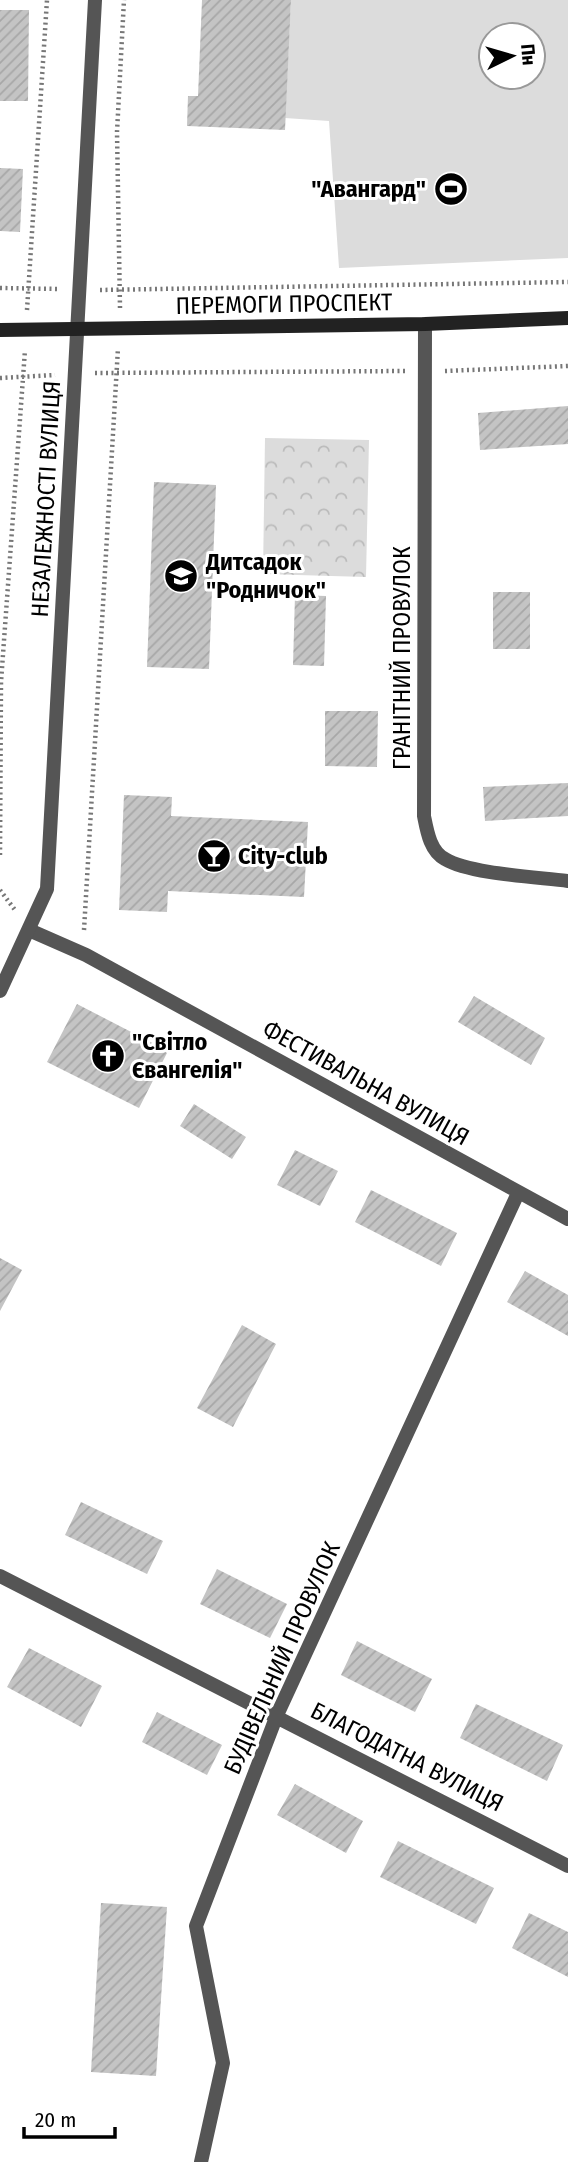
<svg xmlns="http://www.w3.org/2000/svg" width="568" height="2162" viewBox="0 0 568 2162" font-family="'Fira Sans Condensed',sans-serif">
  <defs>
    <pattern id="park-crowns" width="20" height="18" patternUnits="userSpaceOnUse" patternTransform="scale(1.75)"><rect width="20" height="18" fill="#dcdcdc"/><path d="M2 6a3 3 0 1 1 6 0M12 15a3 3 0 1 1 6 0" fill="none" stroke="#bbb"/></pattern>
    <pattern id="building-hatch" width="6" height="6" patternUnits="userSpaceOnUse" patternTransform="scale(1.75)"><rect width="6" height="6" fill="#c4c4c4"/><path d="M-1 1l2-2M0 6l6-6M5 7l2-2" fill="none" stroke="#a7a7a7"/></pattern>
  </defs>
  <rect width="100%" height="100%" fill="#fff"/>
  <path fill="#dcdcdc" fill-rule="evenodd" d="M291,0H568V258L339,268L329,121L285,118ZM491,35H533V77H491Z"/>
  <path fill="url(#park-crowns)" d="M265,438L369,440L366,577L263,574Z"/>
  <path fill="url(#building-hatch)" d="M202,0H291L285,130L187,126L188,96H198Z
    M0,10H29L28,101H0Z
    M0,168L23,169L20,232L0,231Z
    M568,406V444L480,450L478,413Z
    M154,482L216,485L209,669L147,667Z
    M493,592H530V649H493Z
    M295,595L326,596L324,666L293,665Z
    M325,711H378L377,767L325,766Z
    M568,783V816L485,821L483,787Z
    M124,795L172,797L171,816L308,822L304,897L168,891L167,912L119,910Z
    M474,996L545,1038L531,1065L458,1022Z
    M77,1004L168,1051L139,1108L47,1062Z
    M194,1104L246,1137L232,1159L180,1126Z
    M295,1150L338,1171L320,1206L277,1185Z
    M371,1190L457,1233L441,1266L355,1222Z
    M0,1258L22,1270L0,1311Z
    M525,1271L568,1295V1336L507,1302Z
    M242,1325L276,1344L233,1427L197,1408Z
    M81,1502L163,1541L147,1574L65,1535Z
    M217,1569L287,1604L270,1638L200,1604Z
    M357,1641L432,1679L415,1712L341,1675Z
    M29,1648L102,1686L81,1727L7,1687Z
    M476,1704L563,1745L547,1781L460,1738Z
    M157,1712L222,1745L207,1775L142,1742Z
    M295,1784L363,1821L346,1853L277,1815Z
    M398,1841L494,1888L476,1924L380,1877Z
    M101,1903L167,1907L156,2076L91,2072Z
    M529,1913L568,1932V1977L512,1948Z"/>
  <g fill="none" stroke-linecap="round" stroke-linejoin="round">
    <path stroke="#777" stroke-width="4.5" stroke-dasharray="2 3.5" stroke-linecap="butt" d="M0,288L60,289
      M100,290L568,282
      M120,308L117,132L124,0
      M27,310L47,0
      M445,371L568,366
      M95,373L405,371
      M0,378L55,375
      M0,855L1,682L25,350
      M0,890L15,910
      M84,930L118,348"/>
    <path stroke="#555" stroke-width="14" d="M425,324L424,816C427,831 430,851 445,859C470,874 537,877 568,881"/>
    <path stroke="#555" stroke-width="14" d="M29,930L86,955L568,1219
      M0,1576L568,1866
      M201,2162L223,2063L196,1926L277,1715L518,1193"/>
    <path stroke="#555" stroke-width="14" d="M0,991L47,889L95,0"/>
    <path stroke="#222" stroke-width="14" d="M0,330L425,324L568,318"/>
  </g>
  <defs>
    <g id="stadium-disc" transform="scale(1.75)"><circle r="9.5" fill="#000" stroke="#fff"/><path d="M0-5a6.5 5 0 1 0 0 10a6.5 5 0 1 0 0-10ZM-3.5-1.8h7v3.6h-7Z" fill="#fff"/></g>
    <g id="school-disc" transform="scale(1.75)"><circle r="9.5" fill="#000" stroke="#fff"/><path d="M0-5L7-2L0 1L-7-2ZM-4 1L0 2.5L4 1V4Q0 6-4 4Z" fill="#fff"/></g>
    <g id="bar-disc" transform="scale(1.75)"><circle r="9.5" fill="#000" stroke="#fff"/><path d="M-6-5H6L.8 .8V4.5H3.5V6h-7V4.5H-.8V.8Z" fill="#fff"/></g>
    <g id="church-disc" transform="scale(1.75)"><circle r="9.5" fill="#000" stroke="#fff"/><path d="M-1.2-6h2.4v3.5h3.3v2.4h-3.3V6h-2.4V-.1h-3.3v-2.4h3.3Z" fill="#fff"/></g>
  </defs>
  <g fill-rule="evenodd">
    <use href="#stadium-disc" x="451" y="189"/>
    <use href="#school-disc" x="181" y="576"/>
    <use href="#bar-disc" x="214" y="856"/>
    <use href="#church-disc" x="108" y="1056"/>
  </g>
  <g text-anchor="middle" stroke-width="6" stroke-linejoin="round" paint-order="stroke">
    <g font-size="24" font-weight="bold" fill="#000" stroke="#fff" text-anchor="start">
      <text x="426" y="197" text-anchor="end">"Авангард"</text>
      <text x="206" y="570">Дитсадок<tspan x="206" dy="28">"Родничок"</tspan></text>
      <text x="238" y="864">City-club</text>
      <text x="132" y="1050">"Світло<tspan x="132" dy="28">Євангелія"</tspan></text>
    </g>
    <g font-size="24" fill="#000" stroke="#fff">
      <text transform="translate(284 304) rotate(-1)" y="8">ПЕРЕМОГИ ПРОСПЕКТ</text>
      <text transform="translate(46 499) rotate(-87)" y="8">НЕЗАЛЕЖНОСТІ ВУЛИЦЯ</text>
      <text transform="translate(402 658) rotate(-90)" y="8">ГРАНІТНИЙ ПРОВУЛОК</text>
      <text transform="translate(366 1083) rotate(29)" y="8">ФЕСТИВАЛЬНА ВУЛИЦЯ</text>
      <text transform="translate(282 1658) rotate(-66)" y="8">БУДІВЕЛЬНИЙ ПРОВУЛОК</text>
      <text transform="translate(407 1757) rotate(27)" y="8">БЛАГОДАТНА ВУЛИЦЯ</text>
    </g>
  </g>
  <g transform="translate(512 56) rotate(85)"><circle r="33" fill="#ffffff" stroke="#999999" stroke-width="2"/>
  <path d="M0-5L12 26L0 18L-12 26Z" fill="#000000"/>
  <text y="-10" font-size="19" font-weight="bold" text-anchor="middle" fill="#000000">Пн</text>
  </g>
  <path d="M24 2127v10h91v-10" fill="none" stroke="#000000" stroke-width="3.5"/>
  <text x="35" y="2127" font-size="21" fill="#000000" stroke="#ffffff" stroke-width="5" paint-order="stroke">20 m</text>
</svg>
